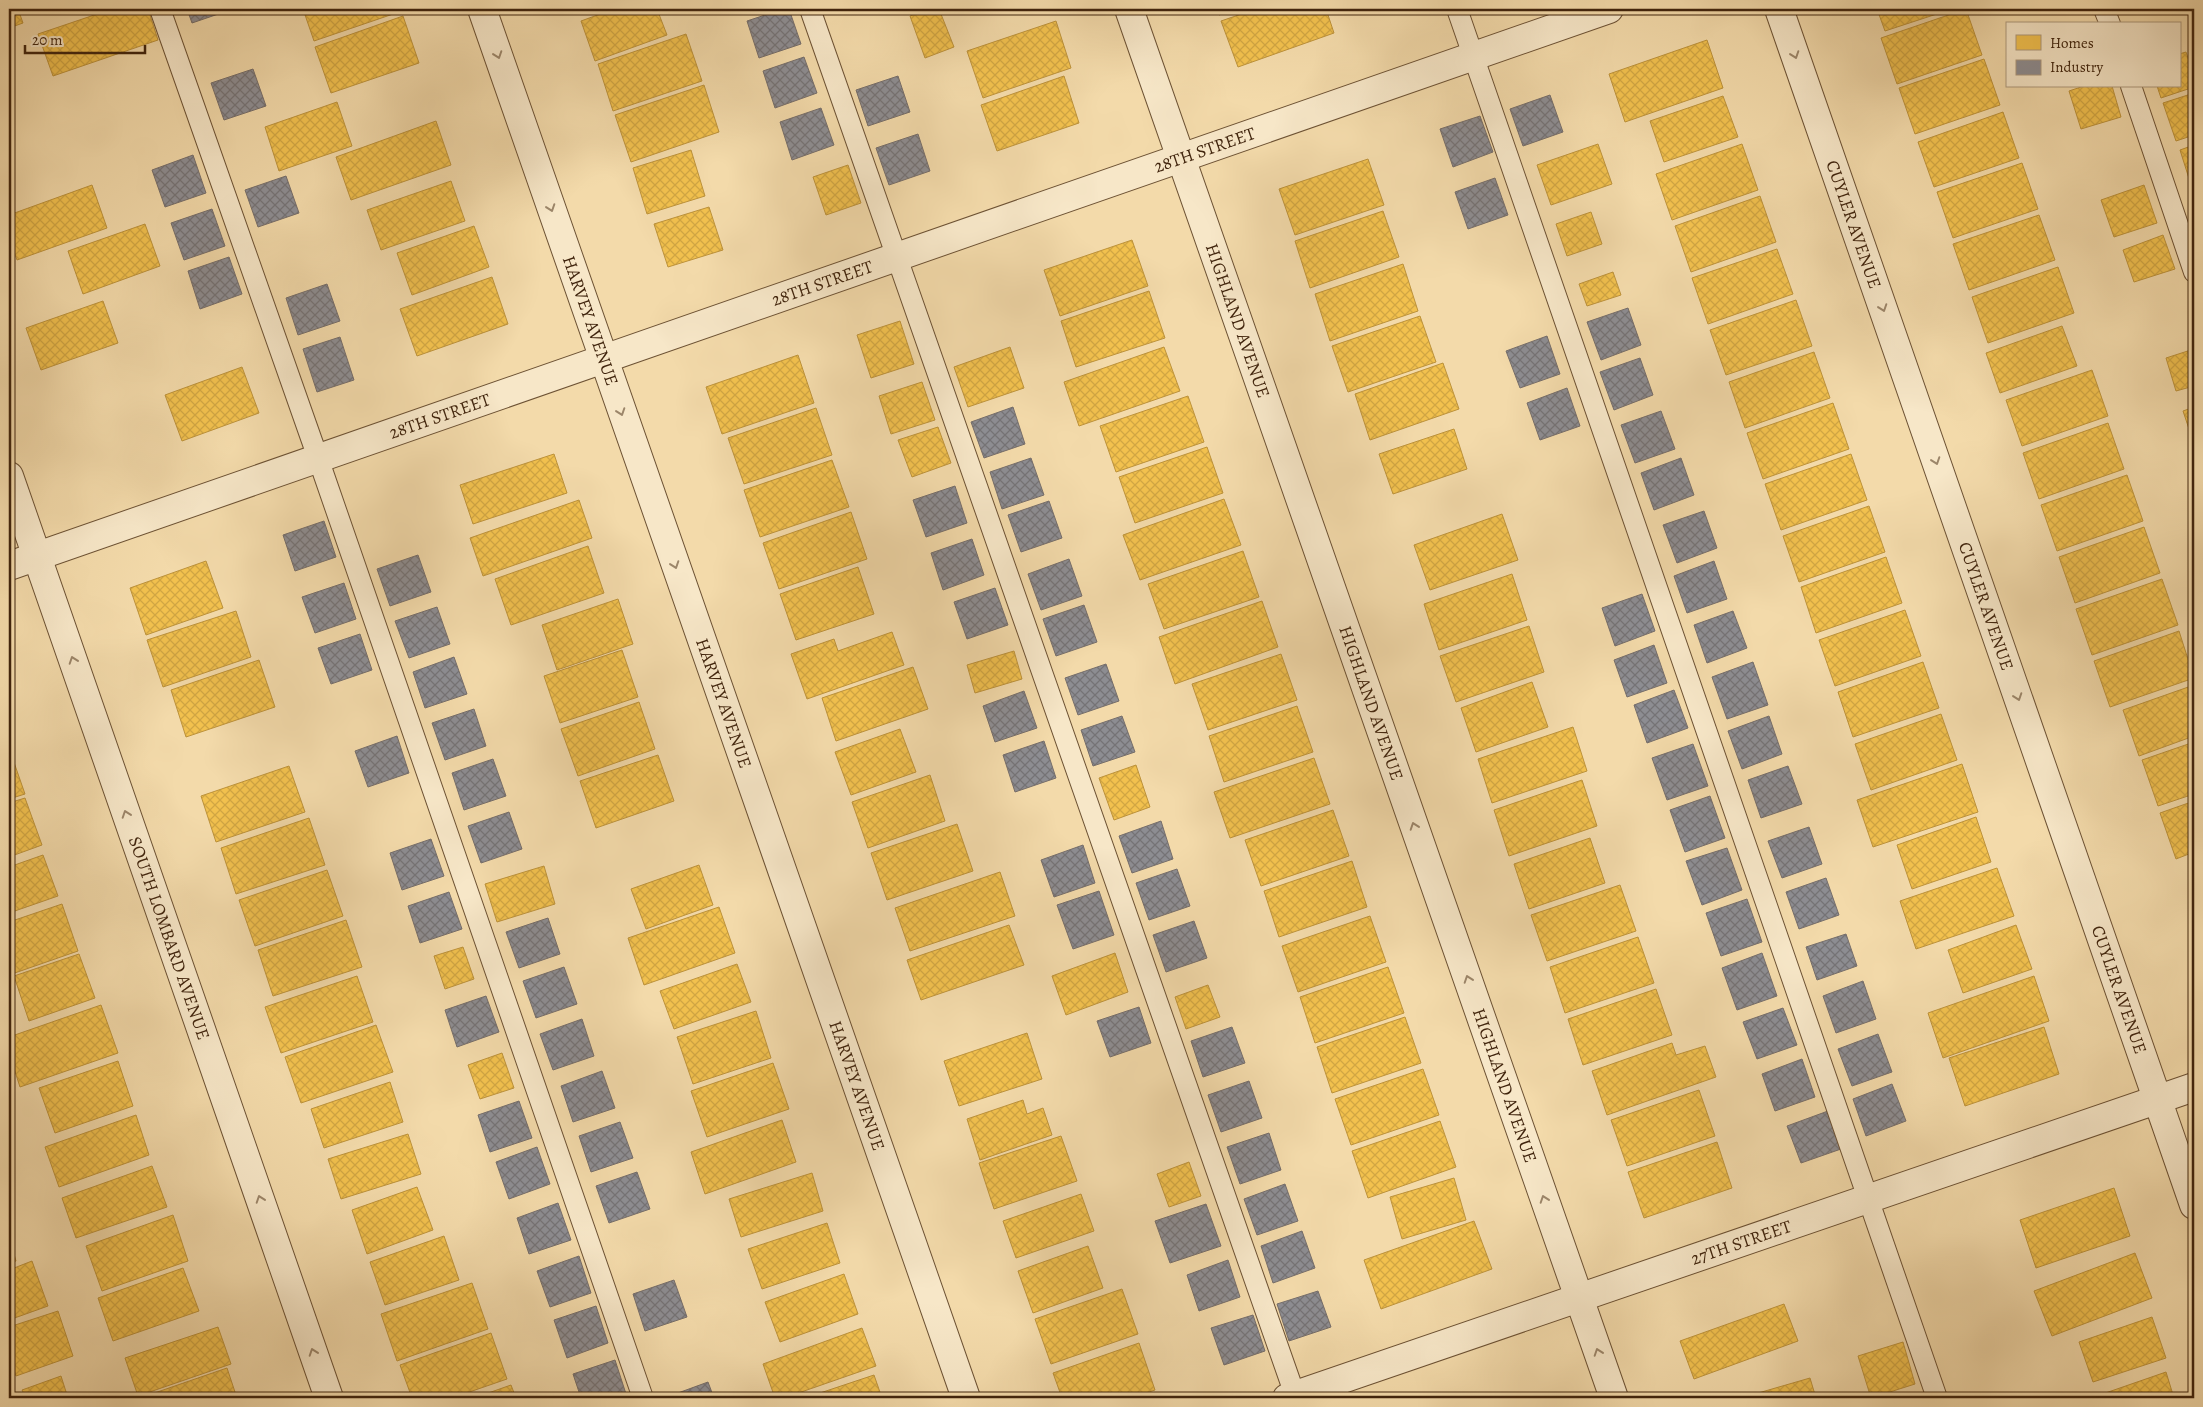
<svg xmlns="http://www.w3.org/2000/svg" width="2203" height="1407" viewBox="0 0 2203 1407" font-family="Alegreya,serif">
  <defs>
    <pattern id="homes-cross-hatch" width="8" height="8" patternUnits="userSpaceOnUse" patternTransform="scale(1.25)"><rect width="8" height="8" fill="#f2c14e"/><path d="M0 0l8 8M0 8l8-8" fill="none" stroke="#d1a643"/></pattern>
    <pattern id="industry-cross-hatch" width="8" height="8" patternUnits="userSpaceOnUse" patternTransform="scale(1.25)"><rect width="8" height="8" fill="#8d8d92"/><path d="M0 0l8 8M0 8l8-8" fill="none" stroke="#757376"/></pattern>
  </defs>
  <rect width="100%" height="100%" fill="#f3daaa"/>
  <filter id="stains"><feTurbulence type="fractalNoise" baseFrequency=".004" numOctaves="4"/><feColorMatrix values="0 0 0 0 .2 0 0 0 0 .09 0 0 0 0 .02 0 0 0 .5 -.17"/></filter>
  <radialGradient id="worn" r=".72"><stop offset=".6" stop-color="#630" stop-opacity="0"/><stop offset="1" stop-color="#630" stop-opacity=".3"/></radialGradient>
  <path fill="url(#homes-cross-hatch)" stroke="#bd923a" d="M9,9H18L23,23L9,28Z
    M112,9H148L158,40L53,76L38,34Z
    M303,9H401L402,11L314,41Z
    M614,9H657L667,35L595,61L581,21Z
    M930,9H939L954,47L925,58L910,16Z
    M1216,9H1238L1219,15Z
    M1256,9H1326L1334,33L1238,67L1221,21Z
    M1877,9H1952L1885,31Z
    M1966,9L1982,55L1897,84L1881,38Z
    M403,16L419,63L331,93L315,47Z
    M1056,21L1071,68L983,98L967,51Z
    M686,34L702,81L613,111L598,64Z
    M1707,40L1723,88L1625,122L1609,74Z
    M2186,52L2191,67L2194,65V87L2161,98L2157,86H2179V54Z
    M1984,59L2000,105L1915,134L1899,88Z
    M1064,76L1079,123L997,151L981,105Z
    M704,85L719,132L631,162L615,115Z
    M2084,86H2112L2121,117L2081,129L2069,91Z
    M2194,93V135L2176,141L2163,103Z
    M1723,96L1738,137L1664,162L1650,121Z
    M337,102L352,146L279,171L265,127Z
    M2003,112L2019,158L1934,187L1918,142Z
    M436,121L451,165L351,200L336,157Z
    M1598,144L1612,184L1551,205L1537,165Z
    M1742,144L1758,190L1672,220L1656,174Z
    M2194,145V187L2192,188L2180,150Z
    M691,150L705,196L647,214L633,168Z
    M1368,159L1384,205L1295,235L1279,189Z
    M2022,163L2038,209L1953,238L1937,192Z
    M848,165L861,203L826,215L813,177Z
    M451,181L465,221L381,250L367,210Z
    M92,185L107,228L17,260L9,238V215Z
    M2144,185L2157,223L2114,237L2101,200Z
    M1760,196L1776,242L1691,272L1675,226Z
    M709,207L723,250L668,267L654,224Z
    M1383,211L1399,257L1310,288L1295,241Z
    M1591,212L1602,244L1567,256L1556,224Z
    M2039,215L2055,260L1969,290L1953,244Z
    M145,224L160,266L83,294L68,251Z
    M474,226L489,267L412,295L397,253Z
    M2163,235L2175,269L2134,282L2123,250Z
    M1132,240L1148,286L1060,316L1044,270Z
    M1777,249L1793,294L1708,324L1692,278Z
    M1403,264L1418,311L1330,341L1315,294Z
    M2058,267L2074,313L1988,343L1972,297Z
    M1613,272L1621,295L1587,306L1579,284Z
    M492,277L508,324L417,356L400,309Z
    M1149,291L1165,338L1076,367L1061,321Z
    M1796,300L1812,346L1726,375L1710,330Z
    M103,301L118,343L41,370L26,328Z
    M1420,316L1436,362L1348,392L1332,346Z
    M900,321L914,364L871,378L857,335Z
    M2062,326L2077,366L2000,393L1986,353Z
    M1010,347L1024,388L968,407L954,367Z
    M1164,347L1180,391L1079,426L1064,382Z
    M2194,349V386L2176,391L2166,358Z
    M1814,352L1830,398L1745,428L1729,382Z
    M798,355L814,403L722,434L706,387Z
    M1443,363L1459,409L1370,440L1355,394Z
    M242,367L259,413L182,441L165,395Z
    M2092,370L2108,416L2022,446L2006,400Z
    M922,382L935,420L891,434L879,396Z
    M1188,396L1204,442L1116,472L1100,426Z
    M1833,403L1849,449L1763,479L1747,433Z
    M2194,407V444L2183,411Z
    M816,408L832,455L744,484L728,438Z
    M2108,423L2124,469L2039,499L2023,453Z
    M938,427L951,463L912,477L898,440Z
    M1454,429L1467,469L1393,494L1379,454Z
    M1207,447L1223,493L1135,523L1119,477Z
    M554,454L567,493L473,524L460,485Z
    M1851,454L1867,500L1781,530L1765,484Z
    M832,460L849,507L760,537L744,490Z
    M2127,475L2143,521L2057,551L2041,505Z
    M1224,499L1241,545L1140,580L1123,535Z
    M579,500L592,538L483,576L470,538Z
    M1869,506L1885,552L1799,582L1783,536Z
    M851,512L867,559L779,589L763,543Z
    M1502,514L1518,560L1430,590L1414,545Z
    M2144,527L2160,573L2075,603L2059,557Z
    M588,546L604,593L511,625L495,579Z
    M1243,551L1259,597L1164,629L1148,584Z
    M1886,557L1902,603L1816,633L1801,587Z
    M206,561L223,608L146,635L130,588Z
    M858,567L874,614L796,640L780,594Z
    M1512,574L1527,620L1439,650L1424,604Z
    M2162,579L2178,625L2092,655L2076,609Z
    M618,599L633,644L557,670L542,625Z
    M1262,601L1278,647L1175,684L1159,637Z
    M1905,610L1921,656L1835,686L1819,640Z
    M236,611L251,657L163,687L147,640Z
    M1529,626L1544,672L1456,702L1440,656Z
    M2179,631L2194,678L2110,707L2094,661Z
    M892,632L904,665L807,699L791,654L834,639L838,651Z
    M622,650L638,697L560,723L544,676Z
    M1014,651L1022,679L975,693L967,665Z
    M1281,654L1297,700L1208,730L1192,684Z
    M259,660L275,707L186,737L171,690Z
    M1923,662L1939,708L1853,737L1838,692Z
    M913,667L928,709L836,741L822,698Z
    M1532,682L1548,727L1476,752L1461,708Z
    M2194,685V736L2139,756L2123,710Z
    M639,702L655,749L578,776L561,729Z
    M1297,706L1313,752L1224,782L1209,736Z
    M1941,714L1957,760L1871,790L1855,744Z
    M1573,727L1587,771L1492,803L1478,759Z
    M900,729L916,772L851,795L835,752Z
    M2194,742V794L2158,806L2142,760Z
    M9,748L25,794L9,799Z
    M658,755L674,801L596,828L580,781Z
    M1314,758L1330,804L1230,838L1214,792Z
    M1962,764L1978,812L1873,847L1857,800Z
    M1136,765L1150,807L1114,820L1099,778Z
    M289,766L305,812L216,842L201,796Z
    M930,775L945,821L868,848L852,802Z
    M1582,780L1597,826L1509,856L1494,810Z
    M25,798L42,845L9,857V803Z
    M2194,801V852L2176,859L2160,813Z
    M1333,810L1349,856L1261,886L1245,840Z
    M1976,817L1991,862L1912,889L1897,845Z
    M309,818L325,865L236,894L221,848Z
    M957,824L973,871L887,900L871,853Z
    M1590,838L1605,883L1529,909L1514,864Z
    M43,855L58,896L9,913V867Z
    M1352,861L1367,907L1279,937L1264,891Z
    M699,865L713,905L646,929L631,889Z
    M544,866L555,904L497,922L485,884Z
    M1997,868L2014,916L1916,949L1900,901Z
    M327,870L343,916L255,946L239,900Z
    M1000,872L1015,916L910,951L895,908Z
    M1620,885L1636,931L1547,961L1531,915Z
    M62,904L78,951L9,975V922Z
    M719,907L735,953L644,985L628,938Z
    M1370,916L1386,962L1298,992L1282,946Z
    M346,920L362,967L273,996L258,950Z
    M1009,925L1024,965L921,1000L907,960Z
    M2016,925L2032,969L1963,993L1948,950Z
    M1638,937L1654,983L1565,1013L1550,967Z
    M463,947L474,979L445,989L434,956Z
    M1115,953L1128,992L1066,1015L1052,976Z
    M79,954L95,998L29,1021L14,976Z
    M737,964L751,1002L674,1029L660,991Z
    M1388,967L1404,1013L1315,1043L1300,997Z
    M357,976L373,1022L281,1053L265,1007Z
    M2034,976L2049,1021L1943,1058L1928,1013Z
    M1208,985L1220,1017L1186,1029L1175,997Z
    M1656,989L1672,1035L1583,1065L1568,1019Z
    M101,1005L118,1053L20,1087L9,1053V1037Z
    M756,1011L771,1058L693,1084L677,1037Z
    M1405,1017L1421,1063L1332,1093L1317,1047Z
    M376,1025L393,1072L301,1103L285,1057Z
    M2044,1027L2059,1074L1965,1106L1949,1058Z
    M1027,1033L1042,1079L959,1106L944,1061Z
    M1672,1043L1676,1055L1705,1046L1716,1077L1607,1115L1592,1071Z
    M502,1053L514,1088L480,1099L468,1065Z
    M118,1061L133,1106L55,1133L39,1088Z
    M773,1063L789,1109L707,1137L691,1091Z
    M1423,1069L1439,1115L1351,1145L1335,1099Z
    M390,1082L403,1122L324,1148L311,1109Z
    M1699,1090L1715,1136L1627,1166L1611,1120Z
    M1023,1100L1027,1114L1043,1108L1052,1135L980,1160L967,1119Z
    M136,1115L149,1155L59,1187L45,1147Z
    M782,1120L796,1162L705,1194L691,1152Z
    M1440,1121L1456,1167L1368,1198L1352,1151Z
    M408,1134L421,1174L341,1199L328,1159Z
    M1061,1136L1077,1181L994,1209L979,1163Z
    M1717,1142L1732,1188L1644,1218L1628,1172Z
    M1189,1162L1201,1196L1169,1207L1157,1174Z
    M152,1166L167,1207L76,1238L62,1198Z
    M812,1173L823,1211L741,1237L729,1199Z
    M1454,1178L1466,1220L1402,1239L1390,1197Z
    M417,1187L433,1230L367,1254L352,1210Z
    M2114,1188L2130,1236L2036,1268L2020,1220Z
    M1081,1194L1094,1231L1016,1258L1003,1221Z
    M173,1215L188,1261L102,1291L86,1246Z
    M1474,1221L1492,1269L1381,1309L1364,1260Z
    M827,1223L840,1263L762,1289L748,1249Z
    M444,1236L459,1280L385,1305L370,1262Z
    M9,1237L16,1261L9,1263Z
    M1088,1246L1103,1288L1033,1313L1018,1271Z
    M2135,1253L2152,1298L2052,1336L2034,1291Z
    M32,1261L48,1306L9,1320V1270Z
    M183,1268L199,1311L113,1341L98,1298Z
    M844,1274L858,1314L780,1342L765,1302Z
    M472,1283L488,1329L397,1361L381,1314Z
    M1122,1289L1138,1334L1051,1364L1035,1319Z
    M1784,1304L1798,1341L1694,1379L1680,1341Z
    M58,1311L73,1356L16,1376L9,1355V1327Z
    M2152,1317L2166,1358L2093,1382L2079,1342Z
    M218,1327L231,1364L138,1396L125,1358Z
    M862,1328L876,1366L784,1398H775L763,1364Z
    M491,1333L507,1379L452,1398H412L400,1365Z
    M1903,1342L1915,1384L1871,1398L1858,1356Z
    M1139,1343L1155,1390L1131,1398H1062L1053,1373Z
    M227,1368L237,1398H140Z
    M2166,1372L2174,1398H2091Z
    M874,1375L882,1398H805Z
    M61,1376L68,1398H26L22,1390Z
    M1810,1378L1816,1398H1741Z
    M511,1385L516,1398H474Z
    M1920,1394L1921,1398H1907Z"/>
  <path fill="url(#industry-cross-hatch)" stroke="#766e6a" d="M187,9H233L192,23Z
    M783,9H789L801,44L759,58L747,21Z
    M804,57L817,93L775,108L763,71Z
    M253,69L266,106L224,120L211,83Z
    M898,76L910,112L868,126L856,90Z
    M1550,95L1563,132L1523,146L1510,109Z
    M821,108L834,145L792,160L780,122Z
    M1480,116L1493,152L1453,167L1440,129Z
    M918,134L930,171L889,185L876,148Z
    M193,155L206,193L165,207L152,170Z
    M286,176L299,213L258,227L245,190Z
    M1495,178L1508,215L1468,229L1455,192Z
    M212,209L225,246L184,260L171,223Z
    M229,257L242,294L200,309L188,271Z
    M327,284L340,321L298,335L286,298Z
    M1628,308L1641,345L1601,360L1587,322Z
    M1547,336L1560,374L1520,388L1506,351Z
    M340,337L354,380L317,392L303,349Z
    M1640,358L1653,395L1614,410L1600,372Z
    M1567,388L1580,426L1540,440L1527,403Z
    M1013,407L1025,444L984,458L971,422Z
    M1661,411L1675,449L1635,463L1621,425Z
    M1031,458L1044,495L1002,509L990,472Z
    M1681,458L1694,495L1654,510L1641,473Z
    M955,486L967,523L926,537L913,500Z
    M1049,501L1062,538L1021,552L1008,515Z
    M1704,511L1717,548L1677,563L1663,525Z
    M324,521L336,557L295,571L283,535Z
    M972,539L984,575L943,590L931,553Z
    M418,555L431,592L390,606L377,569Z
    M1069,559L1082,596L1041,610L1028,574Z
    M1714,561L1727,599L1687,613L1674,576Z
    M344,583L356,619L315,633L302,597Z
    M995,588L1008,625L967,639L954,602Z
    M1642,594L1655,631L1615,646L1602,608Z
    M1084,605L1097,642L1056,656L1043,619Z
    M437,607L450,644L409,658L395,621Z
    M1733,611L1747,648L1707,663L1694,625Z
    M360,634L372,670L331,684L318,648Z
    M1654,645L1667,683L1627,697L1614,660Z
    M454,657L467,694L425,708L413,672Z
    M1753,662L1768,705L1727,719L1712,677Z
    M1106,664L1119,701L1078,715L1065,678Z
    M1674,690L1688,728L1647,743L1634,705Z
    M1024,691L1037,728L995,742L983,706Z
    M474,709L486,746L445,760L432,723Z
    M1122,716L1135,752L1093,766L1081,730Z
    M1769,716L1782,754L1742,769L1728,731Z
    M397,736L409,773L368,787L355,751Z
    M1044,741L1056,778L1015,792L1003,755Z
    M1693,744L1708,786L1667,800L1652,758Z
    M493,759L506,796L464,810L452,773Z
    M1788,766L1802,804L1761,818L1748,780Z
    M1710,796L1725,838L1685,852L1670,810Z
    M509,812L522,849L481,863L468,826Z
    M1161,821L1173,859L1132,873L1119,836Z
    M1809,827L1822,864L1782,878L1768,841Z
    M431,839L444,876L402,890L390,853Z
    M1083,845L1095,883L1054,897L1041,860Z
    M1727,848L1742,890L1702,905L1686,861Z
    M1177,869L1190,906L1149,920L1136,883Z
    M1826,878L1839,915L1799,929L1786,892Z
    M1099,891L1114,935L1073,949L1057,905Z
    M449,892L462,929L420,943L408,906Z
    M1747,899L1762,942L1721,956L1706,913Z
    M548,918L560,954L519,968L506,932Z
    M1194,921L1207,958L1166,972L1153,935Z
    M1846,934L1857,966L1817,980L1806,947Z
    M1762,953L1777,996L1737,1010L1722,968Z
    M564,967L577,1004L536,1018L523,981Z
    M1863,981L1876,1019L1836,1033L1823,996Z
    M486,996L499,1032L457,1047L445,1010Z
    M1139,1007L1151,1043L1110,1057L1097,1021Z
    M1783,1008L1797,1045L1757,1059L1743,1022Z
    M582,1019L594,1056L553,1070L540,1034Z
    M1232,1027L1245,1063L1203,1077L1191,1041Z
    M1878,1034L1892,1072L1852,1086L1838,1049Z
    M1802,1059L1815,1097L1775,1111L1762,1074Z
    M602,1071L615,1108L573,1122L561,1086Z
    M1249,1081L1262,1118L1221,1132L1208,1095Z
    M1892,1084L1906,1121L1866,1136L1853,1099Z
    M519,1101L532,1138L490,1152L478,1115Z
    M1828,1111L1841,1149L1801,1163L1787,1126Z
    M620,1122L633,1158L591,1172L579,1136Z
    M1269,1133L1281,1170L1240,1184L1227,1147Z
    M537,1147L550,1184L509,1199L496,1162Z
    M637,1172L650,1209L609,1223L596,1186Z
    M1285,1184L1298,1221L1257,1235L1244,1199Z
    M558,1203L571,1240L529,1254L517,1218Z
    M1206,1204L1221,1246L1170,1263L1155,1221Z
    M1302,1231L1315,1268L1273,1283L1261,1246Z
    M579,1256L591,1293L550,1307L537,1271Z
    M1228,1260L1240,1297L1199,1311L1187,1275Z
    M674,1280L687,1317L645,1331L633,1294Z
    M1318,1291L1331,1327L1289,1341L1277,1304Z
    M596,1306L608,1343L567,1358L554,1320Z
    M1253,1315L1265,1351L1224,1365L1211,1328Z
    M615,1360L627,1397L581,1398L573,1374Z
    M708,1382L714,1398H668L667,1397Z"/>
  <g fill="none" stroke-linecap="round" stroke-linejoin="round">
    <g stroke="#6d5234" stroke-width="22">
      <path id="lane" d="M160,9L318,458L643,1398
        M810,9L1296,1398
        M1457,9L1937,1398
        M2104,9L2110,24
        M2131,86L2194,272"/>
    </g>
    <g stroke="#6d5234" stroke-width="30">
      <g id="street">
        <path id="s1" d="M482,9L966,1398"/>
        <path id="s2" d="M1129,9L1614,1398"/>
        <path id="s3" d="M1779,9L2194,1205"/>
        <path id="s4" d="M9,476L329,1398"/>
        <path id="s5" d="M9,566L1609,9"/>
        <path id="s6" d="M1287,1398L2194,1087"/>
      </g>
    </g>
    <use href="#lane" stroke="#f7e7c8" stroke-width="20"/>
    <use href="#street" stroke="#f7e7c8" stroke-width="28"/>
  </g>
  <defs><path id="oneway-chevron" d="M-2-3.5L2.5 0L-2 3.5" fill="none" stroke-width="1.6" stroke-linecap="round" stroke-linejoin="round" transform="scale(1.25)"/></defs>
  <g stroke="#9c866a">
    <use href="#oneway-chevron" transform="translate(498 55) rotate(71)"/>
    <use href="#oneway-chevron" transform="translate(1795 55) rotate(71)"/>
    <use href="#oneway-chevron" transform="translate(551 208) rotate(71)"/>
    <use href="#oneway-chevron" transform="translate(1883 308) rotate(71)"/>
    <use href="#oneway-chevron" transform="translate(621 412) rotate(71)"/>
    <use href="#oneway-chevron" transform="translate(1936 461) rotate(71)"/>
    <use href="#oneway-chevron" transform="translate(675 565) rotate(71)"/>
    <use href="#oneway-chevron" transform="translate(73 660) rotate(-109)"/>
    <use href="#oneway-chevron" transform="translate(2018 697) rotate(71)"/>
    <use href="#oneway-chevron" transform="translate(126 814) rotate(-109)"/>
    <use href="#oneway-chevron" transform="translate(1414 826) rotate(-109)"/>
    <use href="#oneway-chevron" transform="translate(1468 979) rotate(-109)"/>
    <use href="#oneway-chevron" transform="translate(260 1199) rotate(-109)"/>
    <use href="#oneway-chevron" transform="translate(1544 1199) rotate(-109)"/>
    <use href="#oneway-chevron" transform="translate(313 1352) rotate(-109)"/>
    <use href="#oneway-chevron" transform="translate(1598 1352) rotate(-109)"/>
  </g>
  <g text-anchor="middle" stroke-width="5" stroke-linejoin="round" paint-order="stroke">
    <g font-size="18" fill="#40240d" stroke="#f7e7c8">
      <text dy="6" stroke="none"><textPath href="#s5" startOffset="1266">28TH STREET</textPath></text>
      <text dy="6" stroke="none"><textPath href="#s3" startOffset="228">CUYLER AVENUE</textPath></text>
      <text dy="6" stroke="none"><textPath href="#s5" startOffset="861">28TH STREET</textPath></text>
      <text dy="6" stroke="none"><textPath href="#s1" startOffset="330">HARVEY AVENUE</textPath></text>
      <text dy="6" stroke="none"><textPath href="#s2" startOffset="330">HIGHLAND AVENUE</textPath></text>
      <text dy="6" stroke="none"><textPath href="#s5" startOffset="456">28TH STREET</textPath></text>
      <text dy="6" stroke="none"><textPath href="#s3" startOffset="632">CUYLER AVENUE</textPath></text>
      <text dy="6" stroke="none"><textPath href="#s1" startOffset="735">HARVEY AVENUE</textPath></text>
      <text dy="6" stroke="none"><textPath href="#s2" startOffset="735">HIGHLAND AVENUE</textPath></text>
      <text dy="6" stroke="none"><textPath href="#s4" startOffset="489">SOUTH LOMBARD AVENUE</textPath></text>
      <text dy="6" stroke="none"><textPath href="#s3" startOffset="1038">CUYLER AVENUE</textPath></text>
      <text dy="6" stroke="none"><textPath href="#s1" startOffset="1140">HARVEY AVENUE</textPath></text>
      <text dy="6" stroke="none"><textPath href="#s2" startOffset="1140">HIGHLAND AVENUE</textPath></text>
      <text dy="6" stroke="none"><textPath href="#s6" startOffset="480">27TH STREET</textPath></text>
    </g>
  </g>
  <rect width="2203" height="1407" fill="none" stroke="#f3daaa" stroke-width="30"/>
  <rect x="10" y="10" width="2183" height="1387" fill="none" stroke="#40240d" stroke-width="2.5"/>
  <rect x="15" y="15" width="2173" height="1377" fill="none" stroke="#40240d"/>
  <rect x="2006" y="22" width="175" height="65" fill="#f7e7c8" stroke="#ae997d"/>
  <rect x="2016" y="35" width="25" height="15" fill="#f2c14e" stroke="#ae997d"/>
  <text x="2050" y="48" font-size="15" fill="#40240d">Homes</text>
  <rect x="2016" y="60" width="25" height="15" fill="#8d8d92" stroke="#ae997d"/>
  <text x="2050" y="72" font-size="15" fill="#40240d">Industry</text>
  <path d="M25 45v8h120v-8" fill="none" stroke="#40240d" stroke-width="2.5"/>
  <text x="32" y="45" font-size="15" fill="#40240d" stroke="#f7e7c8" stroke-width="4" paint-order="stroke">20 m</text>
  <rect width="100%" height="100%" filter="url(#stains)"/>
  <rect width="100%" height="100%" fill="url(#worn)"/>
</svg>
